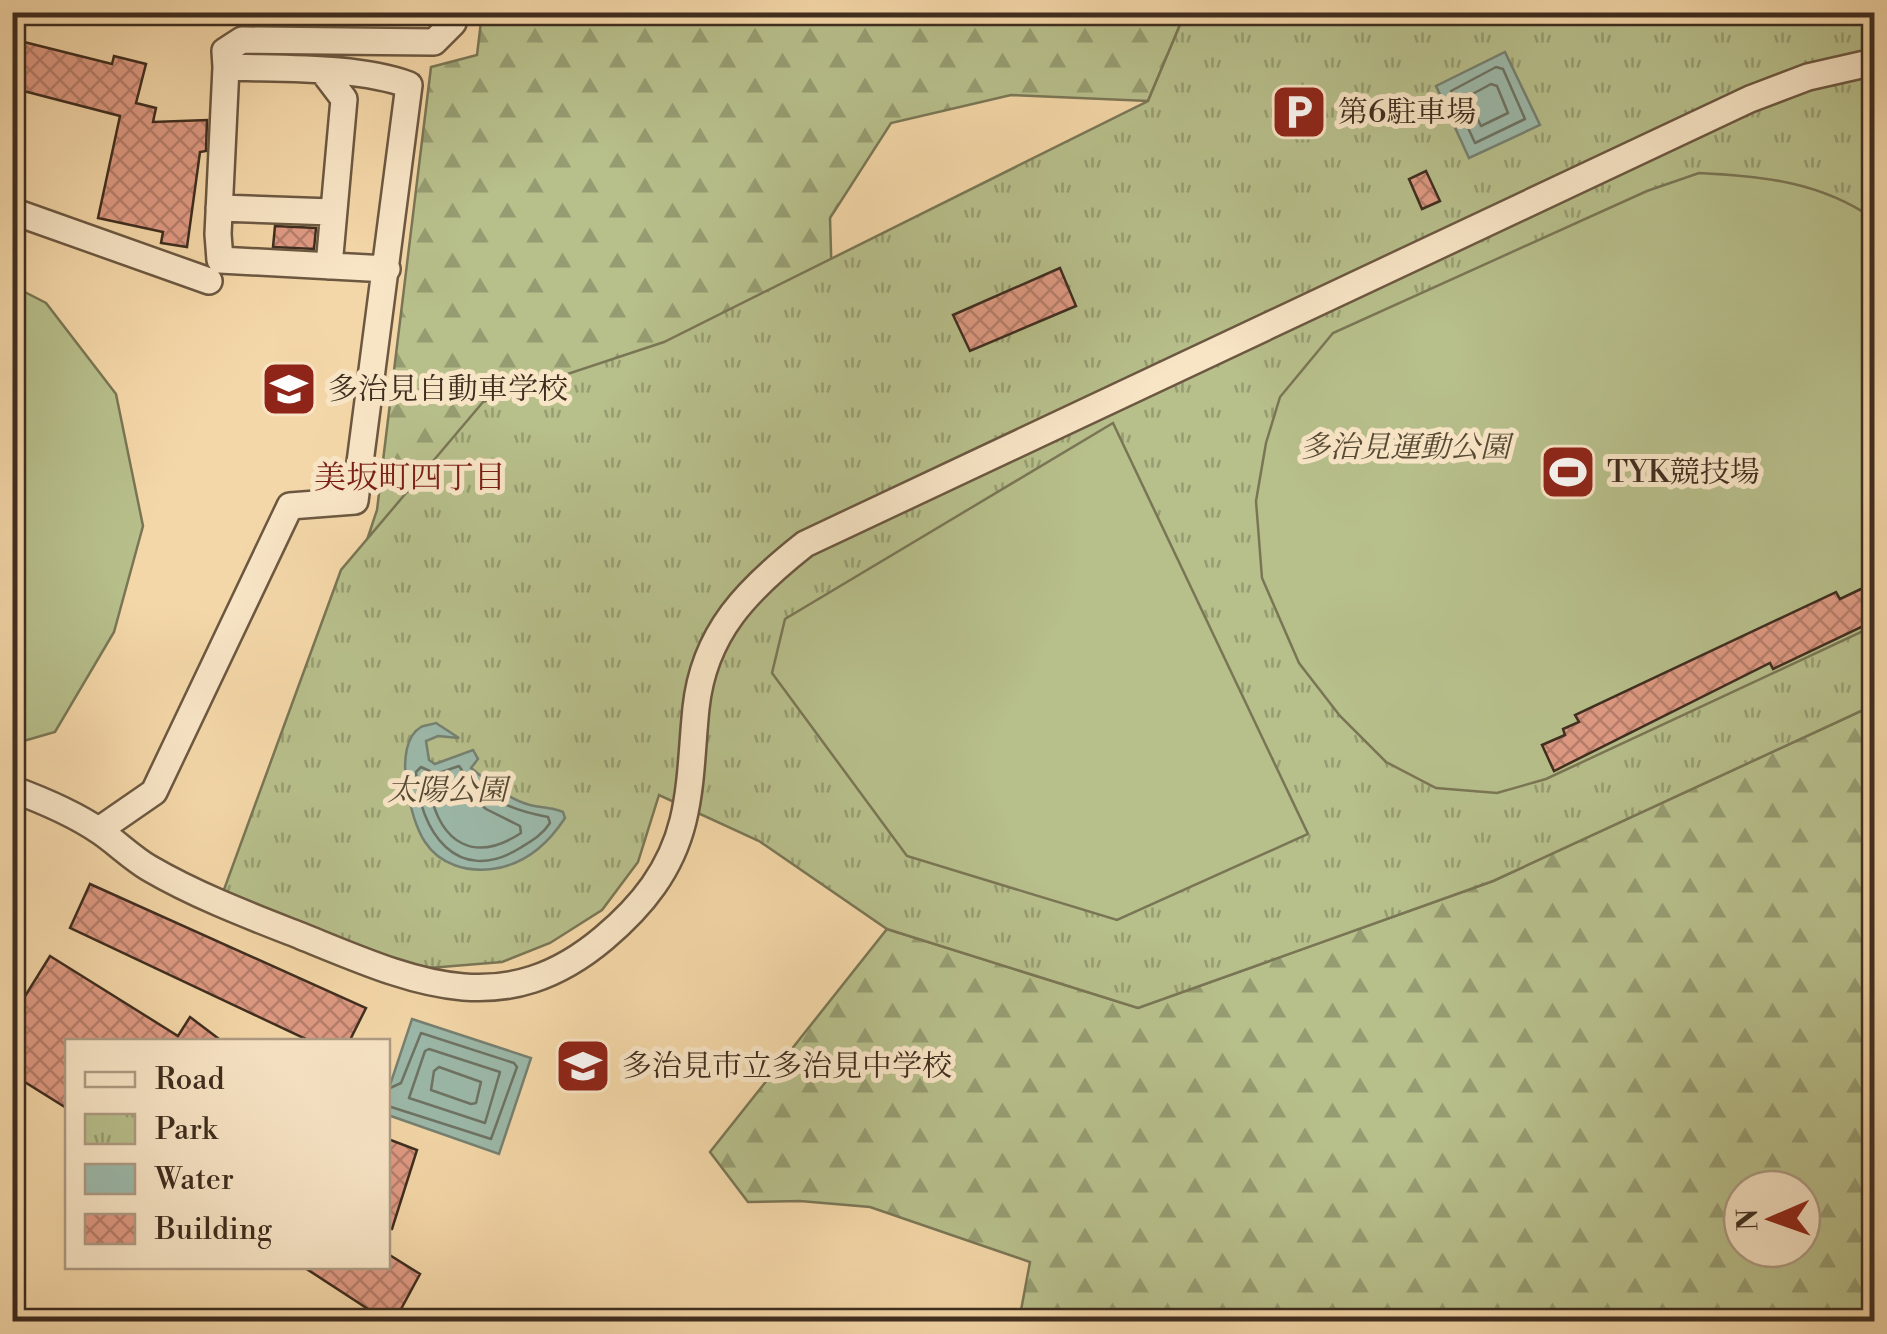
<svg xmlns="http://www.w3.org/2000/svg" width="1887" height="1334" viewBox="0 0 1887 1334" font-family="'Libre Bodoni','Noto Serif JP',serif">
  <defs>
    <pattern id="forest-firs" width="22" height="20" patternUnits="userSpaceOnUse" patternTransform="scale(2.5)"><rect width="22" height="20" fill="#b7bf8b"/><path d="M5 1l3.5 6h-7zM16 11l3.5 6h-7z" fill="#969c71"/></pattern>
    <pattern id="park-tufts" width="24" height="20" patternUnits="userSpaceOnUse" patternTransform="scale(2.5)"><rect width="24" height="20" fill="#b7bf8b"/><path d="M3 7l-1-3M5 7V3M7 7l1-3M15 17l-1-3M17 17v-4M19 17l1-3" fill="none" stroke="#969c71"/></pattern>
    <pattern id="building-cross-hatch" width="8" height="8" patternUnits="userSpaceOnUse" patternTransform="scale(2.5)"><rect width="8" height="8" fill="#df9a83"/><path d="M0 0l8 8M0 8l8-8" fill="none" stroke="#b67e6b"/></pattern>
  </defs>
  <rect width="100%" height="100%" fill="#f4d7a8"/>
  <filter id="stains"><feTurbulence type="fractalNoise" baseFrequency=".002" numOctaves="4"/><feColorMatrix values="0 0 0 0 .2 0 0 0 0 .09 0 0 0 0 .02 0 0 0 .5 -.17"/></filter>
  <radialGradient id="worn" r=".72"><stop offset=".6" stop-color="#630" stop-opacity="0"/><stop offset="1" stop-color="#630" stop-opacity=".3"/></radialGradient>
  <path fill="url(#forest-firs)" stroke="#7a7655" stroke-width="2.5" fill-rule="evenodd" d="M482,13H1185L1148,101L1011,95L891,123L830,218L833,319L338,627L377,510L431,67L477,55Z
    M1874,705V1321H1019L1030,1262L870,1207L800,1201L748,1202L710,1152L887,929L1138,1008L1493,881ZM1742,1189H1802V1249H1742Z"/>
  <path fill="url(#park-tufts)" stroke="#7a7655" stroke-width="2.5" d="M1185,13H1874V705L1493,881L1138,1008L887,929L759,841L659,795L638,862L602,910L550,943L502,962L417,969L222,895L341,570L483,402L664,342L1148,101Z"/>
  <path fill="#b7bf8b" stroke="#7a7655" stroke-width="2.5" d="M1699,173C1763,176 1821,182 1874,219V626L1546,779L1497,793L1436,788L1386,762L1340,716L1299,663L1262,578L1256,501L1266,443L1280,397L1333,333L1647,191Z
    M13,286L46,303L116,394L143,526L114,632L55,732L13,744Z
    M1113,423L1308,834L1117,920L907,856L772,673L785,619Z"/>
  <path fill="#9cb9aa" stroke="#768172" stroke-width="2.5" d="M1505,52L1540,125L1469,158L1436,86Z
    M436,723L459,738L438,736L426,741L429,760L435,764L473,750L478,759L471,768C489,782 507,799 530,805C542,808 551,807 563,812L565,818C548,844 524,865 492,869C467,872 440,865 425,842C410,820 391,744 421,727C422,726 434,724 436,723Z
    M412,1019L531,1058L499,1154L388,1115V1091Z"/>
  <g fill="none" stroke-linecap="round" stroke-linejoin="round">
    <path stroke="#6d7364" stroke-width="2.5" d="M1496,67L1503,69L1525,119L1475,143L1451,91Z
      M1491,84L1497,86L1508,113L1481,126L1467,97Z
      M459,766C478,797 514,811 548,817L550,823C542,835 533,840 520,848C457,887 419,831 416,772L421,767L436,774Z
      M454,782L486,809L520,826L521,833C474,864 441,843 430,792L433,787Z
      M429,1049L500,1072L485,1123L409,1098L425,1051Z
      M439,1067L481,1082L476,1103L471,1104L431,1090L434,1071Z
      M388,1089L401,1083L421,1033L514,1063L517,1067L491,1139L388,1106"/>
  </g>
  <path fill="url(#building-cross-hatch)" stroke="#3e2d1f" stroke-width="2.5" d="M12,39L112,64L114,56L146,64L136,103L156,108L153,122L207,120L206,151L200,152L187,247L161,243L163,232L98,218L120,116L12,88Z
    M1426,171L1440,201L1422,209L1409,179Z
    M275,226L316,228L314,249L273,247Z
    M1060,268L1076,306L970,351L953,315Z
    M1861,589L1865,596L1874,592V621L1773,669L1770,663L1554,771L1542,745L1565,735L1563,729L1579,722L1575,715L1836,592L1840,599Z
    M90,884L366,1008L349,1042H312L70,928Z
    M50,956L178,1036L190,1017L223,1042H68V1109L12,1074V1017Z
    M388,1139L417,1150L392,1229H388Z
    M388,1254L420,1274L394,1322H388L302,1266H388Z"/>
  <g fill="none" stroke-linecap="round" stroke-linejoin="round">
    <g stroke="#6c5841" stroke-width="30">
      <path id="minor" d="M226,67L225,51L242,40L434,42L453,23L454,12
        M322,70L344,99L329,266
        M219,208L332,212
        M12,211L209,281
        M12,789C42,800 75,814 101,832C117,843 132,858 149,868C197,896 250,916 301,936C410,980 501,1025 604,938C642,906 671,870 683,821C692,784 692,746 696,708C704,632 748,589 805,544L1750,99L1808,77L1874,62
        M99,830L154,792L290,506L355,501L409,85C359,66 280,69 226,67L218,234L220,260L387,269"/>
    </g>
    <use href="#minor" stroke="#f8e5c6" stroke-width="25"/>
  </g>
  <defs>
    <g id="parking-square" transform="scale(2.875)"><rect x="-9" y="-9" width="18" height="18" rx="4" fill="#8f2418" stroke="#f8e5c6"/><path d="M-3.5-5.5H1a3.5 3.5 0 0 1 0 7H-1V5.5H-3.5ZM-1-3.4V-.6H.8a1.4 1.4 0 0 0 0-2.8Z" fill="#fff"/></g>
    <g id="school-square" transform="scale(2.875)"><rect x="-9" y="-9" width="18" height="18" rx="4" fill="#8f2418" stroke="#f8e5c6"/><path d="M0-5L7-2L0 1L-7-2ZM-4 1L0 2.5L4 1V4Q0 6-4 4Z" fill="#fff"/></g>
    <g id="stadium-square" transform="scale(2.875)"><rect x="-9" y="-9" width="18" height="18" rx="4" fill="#8f2418" stroke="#f8e5c6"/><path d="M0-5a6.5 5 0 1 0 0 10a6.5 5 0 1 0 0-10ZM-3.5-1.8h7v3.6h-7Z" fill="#fff"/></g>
  </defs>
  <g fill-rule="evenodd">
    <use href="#parking-square" x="1299" y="112"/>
    <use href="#school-square" x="289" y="389"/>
    <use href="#stadium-square" x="1568" y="472"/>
    <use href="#school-square" x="583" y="1066"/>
  </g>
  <g text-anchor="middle" stroke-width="10" stroke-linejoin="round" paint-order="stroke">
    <g font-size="30" fill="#3e2d1f" stroke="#f8e5c6" text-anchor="start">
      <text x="1338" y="122">第6駐車場</text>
      <text x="328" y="399">多治見自動車学校</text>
      <text x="1607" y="482">TYK競技場</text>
      <text x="622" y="1076">多治見市立多治見中学校</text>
    </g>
    <g font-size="30" font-style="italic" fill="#564a35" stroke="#f8e5c6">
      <text x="1405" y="457">多治見運動公園</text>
      <text x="447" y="800">太陽公園</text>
    </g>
    <g font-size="32" fill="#7a1f14" stroke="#f8e5c6">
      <text x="410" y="488">美坂町四丁目</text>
    </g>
  </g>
  <rect width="1887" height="1334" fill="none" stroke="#f4d7a8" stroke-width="50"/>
  <rect x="15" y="15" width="1857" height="1304" fill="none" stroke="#3e2d1f" stroke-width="5"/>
  <rect x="25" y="25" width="1837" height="1284" fill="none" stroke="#3e2d1f" stroke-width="2.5"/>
  <rect x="65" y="1039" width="325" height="230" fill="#f8e5c6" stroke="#ae9b83" stroke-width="2.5"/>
  <rect x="85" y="1072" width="50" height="15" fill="#f8e5c6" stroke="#ae9b83" stroke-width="2.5"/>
  <text x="155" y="1089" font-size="30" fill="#3e2d1f">Road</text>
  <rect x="85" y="1114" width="50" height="30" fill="url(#park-tufts)" stroke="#ae9b83" stroke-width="2.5"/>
  <text x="155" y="1139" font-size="30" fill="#3e2d1f">Park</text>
  <rect x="85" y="1164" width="50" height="30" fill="#9cb9aa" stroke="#ae9b83" stroke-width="2.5"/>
  <text x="155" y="1189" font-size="30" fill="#3e2d1f">Water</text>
  <rect x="85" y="1214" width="50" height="30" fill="url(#building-cross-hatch)" stroke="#ae9b83" stroke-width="2.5"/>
  <text x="155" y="1239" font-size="30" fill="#3e2d1f">Building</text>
  <g transform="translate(1772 1219) rotate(268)"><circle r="48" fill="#f8e5c6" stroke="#ae9b83" stroke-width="2.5"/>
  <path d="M0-8L18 38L0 25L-18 38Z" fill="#8f2418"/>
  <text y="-15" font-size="28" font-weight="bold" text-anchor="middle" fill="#3e2d1f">N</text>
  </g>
  <rect width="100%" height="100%" filter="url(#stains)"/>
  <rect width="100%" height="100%" fill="url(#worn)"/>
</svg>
